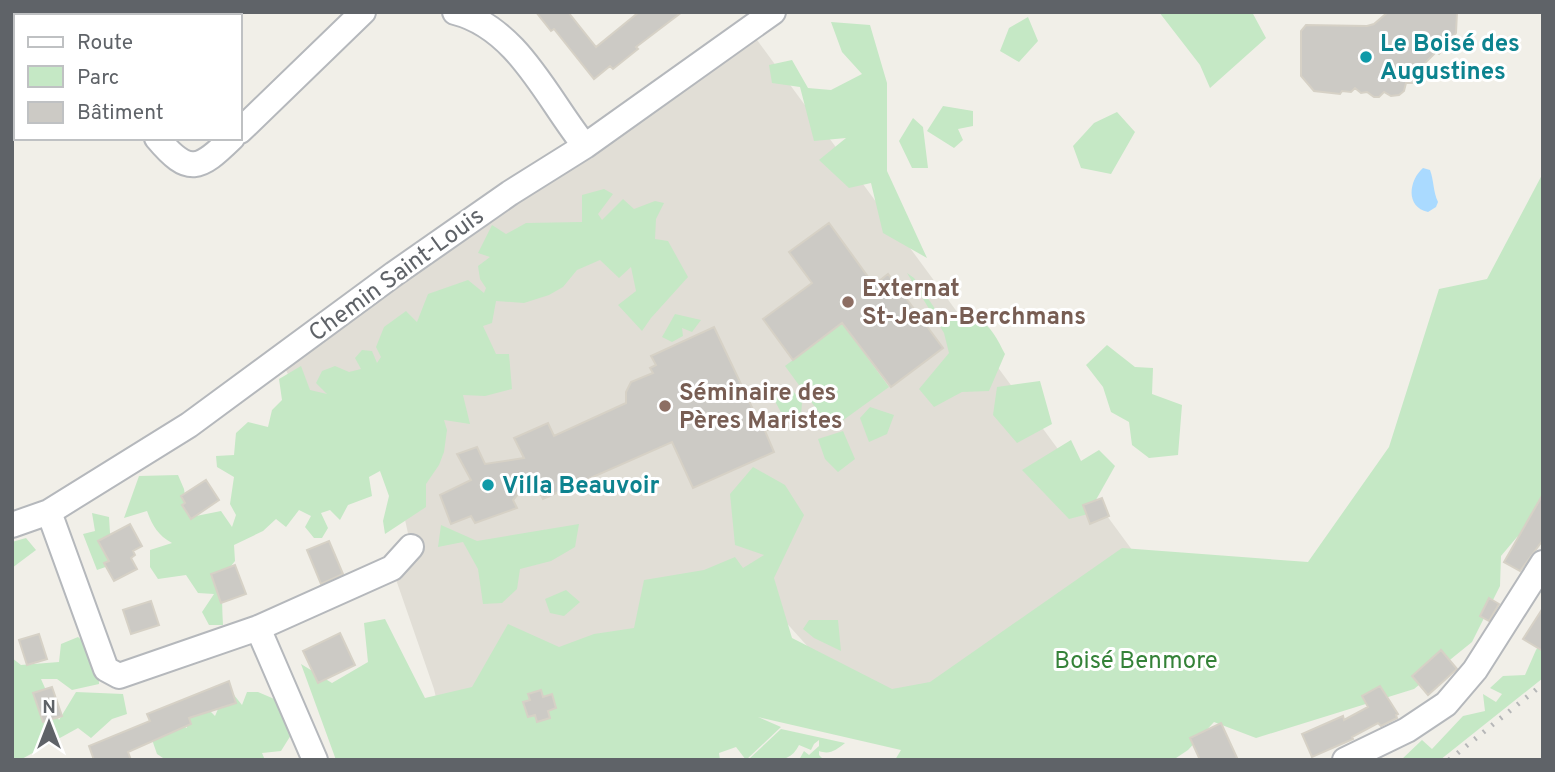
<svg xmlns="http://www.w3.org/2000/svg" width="1555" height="772" viewBox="0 0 1555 772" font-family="Overpass,sans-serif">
  <rect width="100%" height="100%" fill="#f1efe8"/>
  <path fill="#e1ded6" d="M749,29L1149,573L892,740L773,608L442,723L434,689L392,568L411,547L402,506L379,456L337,474L280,358Z"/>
  <path fill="#c5e8c5" d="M1159,12H1252L1266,38L1210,88L1200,65Z
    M1028,17L1038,41L1019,62L1000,51L1009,28Z
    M831,22L870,25L887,83V171L927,258L883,233L871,183L849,188L819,160L846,138L814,141L800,87L772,83L769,65L792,60L808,88L831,90L862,74L842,52Z
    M943,106L973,111V126L958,129L963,140L954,148L927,131Z
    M1117,112L1135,132L1111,174L1081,168L1073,146L1094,123Z
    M913,118L923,127L928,168H912L899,141Z
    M1543,173V522L1517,537L1501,556L1500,586L1472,642L1414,689L1256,738L1214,722L1188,750L1173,760H895L901,750L758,717L781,727L746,760L736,747L719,753L720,760H336L301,664L332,683L368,662L364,623L385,619L425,698L472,687L508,624L559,647L594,634L634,628L644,580L704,570L735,557L743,568L764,555L735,545L730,494L753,467L785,485L804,515L774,578L792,638L892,689L930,682L1122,548L1308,562L1389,447L1439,289L1487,279Z
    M604,189L613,194L598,214L602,220L623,199L634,209L655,201L664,203L656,219L655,239L668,241L688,277L651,318L642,331L618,305L636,291L631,267L619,278L600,260L577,270L563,287L549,295L524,303L496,301L492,323L483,326L496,354H509L512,389L485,396L463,395L470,424L444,420L447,430L444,452L439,465L426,484V507L385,534L383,521L389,496L380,471L369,477L372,496L348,505L340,520L330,510L321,513L328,528L322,538H314L305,527L311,516L299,510L286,527L276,519L263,531L234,545L235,561C219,579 222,602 223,625H209L202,612L214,594L198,593L186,575L158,579L150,567V550L172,543C158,535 153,527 147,511L124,518L139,476L178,475L184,489L188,516H196L221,511L232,527L236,515L230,504L234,477L217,467L216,456L234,455L236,433L248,422L268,427L272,410L282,400L279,379L301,366L310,390L327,394L316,383L322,371L335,366L349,372L361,369L355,358L362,350L372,351L377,363L381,357L376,347L384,327L406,311L417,322L428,294L468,280L484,293L486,288L480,279L478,266L490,257L478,253L492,225L506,234L526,223L582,222V195Z
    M907,273L914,278L940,316C980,318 986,315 1005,354L989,391L962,392L934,407L919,389L949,353L944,333Z
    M675,314L701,320L692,332L682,328L683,336L672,342L662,337Z
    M842,323L889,387L831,429L785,366Z
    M1107,345L1135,367L1153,368L1152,394L1182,405L1178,455L1149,458L1132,445L1129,422L1111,412L1103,387L1086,365Z
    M1040,381L1052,424L1017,443L993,415L997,387Z
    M788,384L802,403L801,415L784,418L769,390Z
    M870,407L894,415L887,434L869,442L860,418Z
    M843,431L855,459L838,472L825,459L818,439Z
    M1071,440L1081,461L1099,450L1115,466L1088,514L1069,519L1022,470Z
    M92,513L109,517L110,533L117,563L97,570L83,534L95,531Z
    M579,524L575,547L551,561L520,569L517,589L502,603L483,604L478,569L463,542L438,547L441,525L477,541Z
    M26,538L36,550L12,568V542Z
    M566,590L580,602L564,616L550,613L545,599Z
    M809,620H838L841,651L814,638L803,629Z
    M78,637L98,654L99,684L72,690L57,679H41L59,720L76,692L123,694L127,714L112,719L91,738L78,728L20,760H12V658L21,665L59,662L61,644Z
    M1543,640V678L1440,760H1401L1422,740L1432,749L1463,716L1485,711L1483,694L1496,702L1502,694L1490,688L1503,676L1525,675L1536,650Z
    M247,692H258L286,704L291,735L281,751L262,753L265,760H148L163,758L157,754L148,728L172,721L187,728L186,710L207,708L215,716L221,702L234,695L242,705Z
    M781,729L845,743C836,750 830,755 819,751V755L824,760H799L804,751L809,755L819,746V740L814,744L811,750L799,745C790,765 767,762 749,759Z"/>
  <path fill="#aadaff" d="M1423,168L1430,170C1434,181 1433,191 1438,202L1436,207L1428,212C1405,207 1409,180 1423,168Z"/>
  <path fill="#cccac5" stroke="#d6d1c6" stroke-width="2" d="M536,12H568L596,47L639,12H682L636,47L638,49L613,69L610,66L594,79L554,29L551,31Z
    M1388,12H1457L1456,33L1439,54L1436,52L1426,62L1417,78L1412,83H1406L1404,91L1399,95L1391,96L1384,92L1379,97H1374L1367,92L1361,93L1355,88L1351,92L1342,91L1340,94L1314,91L1301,76V31L1306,25L1367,26L1374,24Z
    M829,223L874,285L888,274L943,348L891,387L842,323L793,360L763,319L812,283L789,252Z
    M714,327L757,418L763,415L769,429L765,431L774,452L693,488L672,442L543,499L532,477L513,500L517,508L475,523L471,516L451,524L440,495L471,480L457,454L477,447L485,464L524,458L514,438L548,423L554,436L626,403V392L631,382L653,373L650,368L656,365L651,356Z
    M206,480L219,500L191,519L182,505L185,503L181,496Z
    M1543,494V540L1520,571L1504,562Z
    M1102,498L1109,516L1090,524L1083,505Z
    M130,524L142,546L133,551L135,555L131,558L137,569L114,581L104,563L109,561L98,541Z
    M329,541L343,574L321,584L307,550Z
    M235,565L246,594L221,603L211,574Z
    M1489,598L1499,604L1489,621L1480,616Z
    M151,601L159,625L131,634L123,610Z
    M1543,608V651L1523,639Z
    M340,633L355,665L318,683L303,651Z
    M39,634L47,659L27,665L19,640Z
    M1441,650L1457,669L1428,695L1412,676Z
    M229,681L236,703L189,718L191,724L128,752L131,760H94L89,746L150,721L147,714Z
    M1380,686L1398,714L1396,715L1397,718L1381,726L1378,723L1352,737L1353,739L1312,757L1302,734L1343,716L1344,720L1368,707L1362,696Z
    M52,687L62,716L43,722L33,693Z
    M541,690L543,697L552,694L556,708L548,711L550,718L537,722L535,715L528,717L523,702L530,700L528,694Z
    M1221,723L1238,760H1200L1190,738Z"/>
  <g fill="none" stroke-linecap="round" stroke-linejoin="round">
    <g stroke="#b5b8bc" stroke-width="28">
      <path id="minor" d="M455,12C518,28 547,99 585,146
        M240,131L363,12
        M157,138C189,176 199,170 232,138
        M49,512L106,669L119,676L258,628L392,568L411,547
        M12,525L49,512L189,425L394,274L510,193L585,146L773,12
        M258,628L315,760
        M1345,760L1407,730L1446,704L1475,670L1543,563"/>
    </g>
    <use href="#minor" stroke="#fff" stroke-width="24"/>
    <path stroke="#b6b7b8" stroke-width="5" stroke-dasharray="2 9" stroke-linecap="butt" d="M1449,760L1543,684"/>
  </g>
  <g fill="#0f9aa8" stroke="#fff" stroke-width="2.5">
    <circle cx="1366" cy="57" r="7"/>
    <circle cx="488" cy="485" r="7"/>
  </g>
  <g fill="#8d6e63" stroke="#fff" stroke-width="2.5">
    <circle cx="848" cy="302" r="7"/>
    <circle cx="665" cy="406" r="7"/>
  </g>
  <g text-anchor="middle" stroke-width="6" stroke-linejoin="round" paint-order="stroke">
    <g font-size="24" font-weight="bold" fill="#0d838f" stroke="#fff" text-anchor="start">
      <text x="1380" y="51">Le Boisé des<tspan x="1380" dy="28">Augustines</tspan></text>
      <text x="502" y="493">Villa Beauvoir</text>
    </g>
    <g font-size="24" fill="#5f6368" stroke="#fff">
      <text transform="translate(396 274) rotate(-36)" y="8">Chemin Saint-Louis</text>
    </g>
    <g font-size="24" font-weight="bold" fill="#785e54" stroke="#fff" text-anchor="start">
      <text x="862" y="296">Externat<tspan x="862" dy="28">St-Jean-Berchmans</tspan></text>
      <text x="679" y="400">Séminaire des<tspan x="679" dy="28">Pères Maristes</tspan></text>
    </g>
    <g font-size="24" fill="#348238" stroke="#fff">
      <text x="1136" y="668">Boisé Benmore</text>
    </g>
  </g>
  <rect width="1555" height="772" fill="none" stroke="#5f6368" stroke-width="28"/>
  <rect x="14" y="14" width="228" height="126" fill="#ffffff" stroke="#bfc1c3" stroke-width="2"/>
  <rect x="28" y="37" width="35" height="10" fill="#ffffff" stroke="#bfc1c3" stroke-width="2"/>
  <text x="77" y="49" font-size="21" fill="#5f6368">Route</text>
  <rect x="28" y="66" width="35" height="21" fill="#c5e8c5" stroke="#bfc1c3" stroke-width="2"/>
  <text x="77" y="84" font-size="21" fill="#5f6368">Parc</text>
  <rect x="28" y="102" width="35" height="21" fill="#cccac5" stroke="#bfc1c3" stroke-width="2"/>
  <text x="77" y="119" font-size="21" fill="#5f6368">Bâtiment</text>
  <g transform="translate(49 723)" stroke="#ffffff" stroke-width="5" paint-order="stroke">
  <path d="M0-5L12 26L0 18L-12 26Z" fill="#5f6368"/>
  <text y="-10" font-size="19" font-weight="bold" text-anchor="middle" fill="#5f6368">N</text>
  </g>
</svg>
